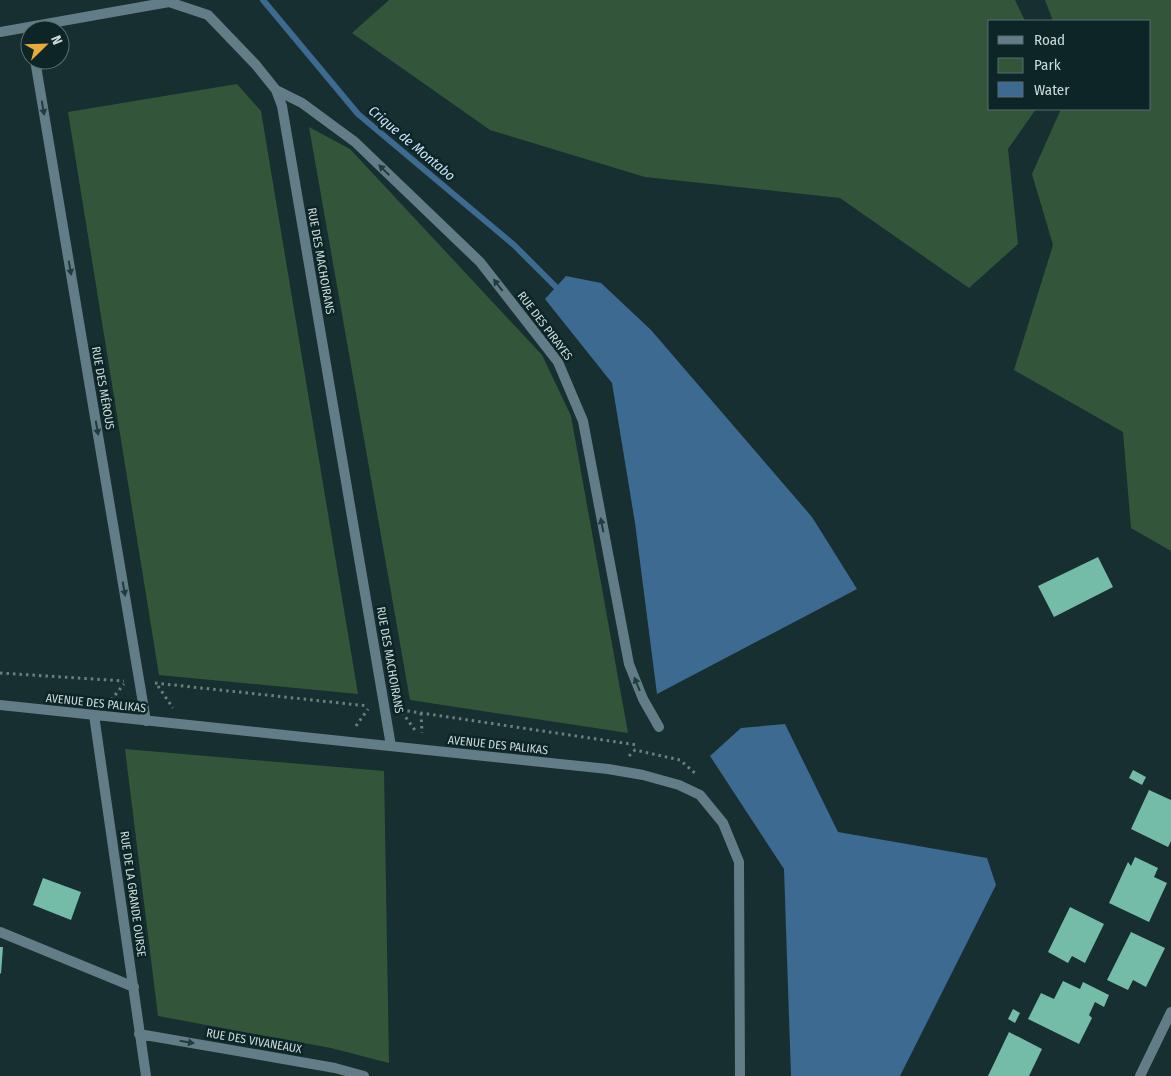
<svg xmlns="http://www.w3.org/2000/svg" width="1171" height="1076" viewBox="0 0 1171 1076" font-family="'Fira Sans Condensed',sans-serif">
  <rect width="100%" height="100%" fill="#172f30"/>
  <path fill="#33563a" d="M389,0H1015L1025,21H990V109H1036L1008,149L1018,244L969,288L840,198L645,177L490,130L352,33Z
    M1045,0H1171V551L1131,528L1123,432L1014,370L1053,245L1032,174L1061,109H1150V21H1053Z
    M237,84L261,111L358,694L159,675L68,112Z
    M309,127L350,149L542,355L571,416L628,733L410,700Z
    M125,749L384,771L389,1063L331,1048L158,1016Z"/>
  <path fill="#3d6a90" d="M566,276L601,283L651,330L812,517L857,589L657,694L635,523L612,383L545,299Z
    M785,724L838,832L987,858L996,885L900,1076H791L784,869L710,756L741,728Z"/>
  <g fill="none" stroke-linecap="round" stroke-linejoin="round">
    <path stroke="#3d6a90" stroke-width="6" d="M263,0L358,114L514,245L561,292"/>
  </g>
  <path fill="#74bca8" d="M1098,557L1113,587L1054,617L1038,586Z
    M1133,770L1146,777L1142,785L1129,778Z
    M1149,790L1171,800V841L1168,847L1131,829Z
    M1135,857L1158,868L1154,877L1167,883L1149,922L1109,903L1128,862L1131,866Z
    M43,878L81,892L71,920L33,905Z
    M1070,907L1104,924L1085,963L1072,956L1068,963L1048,952Z
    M1131,932L1165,948L1146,987L1133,980L1128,990L1107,980Z
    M0,947H3L1,974L0,973Z
    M1063,981L1080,989L1083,982L1109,995L1104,1007L1095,1002L1089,1015L1092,1018L1079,1044L1028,1019L1041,993L1054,999Z
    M1013,1009L1020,1013L1015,1023L1008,1019Z
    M1009,1032L1042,1049L1029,1076H988Z"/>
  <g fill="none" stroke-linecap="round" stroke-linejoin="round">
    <path stroke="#6b7f7f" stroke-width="3" stroke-dasharray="2.5 4" stroke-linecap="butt" d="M0,673L124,681
      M155,683L368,706
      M158,686L173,708
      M111,700L124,684
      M401,710L637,745
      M402,712L417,733
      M421,713L422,733
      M356,726L368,709
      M629,756L635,750L680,760L696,774"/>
    <path stroke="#627d87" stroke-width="10" d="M0,32L169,2L208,15L256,65L276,90L282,106L391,746
      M35,60L146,721
      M276,90L302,103L355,142L480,262L558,362L583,421L629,664L643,699L659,727
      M0,705L608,769L643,775L679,785L700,795L723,823L739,862L740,1076
      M94,715L146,1076
      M0,932L134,987
      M139,1034L335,1068L364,1076
      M1140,1076L1171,1012"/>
  </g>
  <defs><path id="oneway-solid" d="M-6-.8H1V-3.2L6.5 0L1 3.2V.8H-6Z" transform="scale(1.25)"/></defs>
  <g fill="#223b3e">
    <use href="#oneway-solid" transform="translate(43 108) rotate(80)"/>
    <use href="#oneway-solid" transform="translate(384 170) rotate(-136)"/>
    <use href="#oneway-solid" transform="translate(70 268) rotate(80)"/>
    <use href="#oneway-solid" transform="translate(498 285) rotate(-128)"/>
    <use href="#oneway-solid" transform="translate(97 428) rotate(80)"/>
    <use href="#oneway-solid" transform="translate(602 525) rotate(-101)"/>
    <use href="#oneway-solid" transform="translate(124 589) rotate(80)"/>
    <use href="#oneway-solid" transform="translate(637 684) rotate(-112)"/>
    <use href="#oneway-solid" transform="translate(187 1042) rotate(10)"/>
  </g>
  <g text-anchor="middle" stroke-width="5" stroke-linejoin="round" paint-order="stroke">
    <g font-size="12" fill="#cbdada" stroke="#0d2526">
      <text transform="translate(321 261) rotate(80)" y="4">RUE DES MACHOIRANS</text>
      <text transform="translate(545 326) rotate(53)" y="4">RUE DES PIRAYES</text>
      <text transform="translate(103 388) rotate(80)" y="4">RUE DES MÉROUS</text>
      <text transform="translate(390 660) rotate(80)" y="4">RUE DES MACHOIRANS</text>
      <text transform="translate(96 703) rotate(6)" y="4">AVENUE DES PALIKAS</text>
      <text transform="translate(498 745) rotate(6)" y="4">AVENUE DES PALIKAS</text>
      <text transform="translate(133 894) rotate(82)" y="4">RUE DE LA GRANDE OURSE</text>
      <text transform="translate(254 1041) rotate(10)" y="4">RUE DES VIVANEAUX</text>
    </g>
    <g font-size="14" font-style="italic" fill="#c7e2fa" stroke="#0d2526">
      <text transform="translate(412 143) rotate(40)" y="5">Crique de Montabo</text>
    </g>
  </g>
  <rect x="988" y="20" width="162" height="90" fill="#0d2526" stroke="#596d6e"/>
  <rect x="998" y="36" width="25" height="8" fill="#627d87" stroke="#596d6e"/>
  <text x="1034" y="45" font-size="15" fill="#cbdada">Road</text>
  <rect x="998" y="58" width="25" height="15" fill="#33563a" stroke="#596d6e"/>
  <text x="1034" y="70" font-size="15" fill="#cbdada">Park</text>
  <rect x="998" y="82" width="25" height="15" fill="#3d6a90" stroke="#596d6e"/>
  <text x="1034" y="95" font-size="15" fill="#cbdada">Water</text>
  <g transform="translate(45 45) rotate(67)"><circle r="24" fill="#0d2526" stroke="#596d6e"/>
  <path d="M0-4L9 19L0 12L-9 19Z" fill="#e9ab38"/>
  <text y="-8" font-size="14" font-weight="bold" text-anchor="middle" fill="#cbdada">N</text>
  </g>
</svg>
